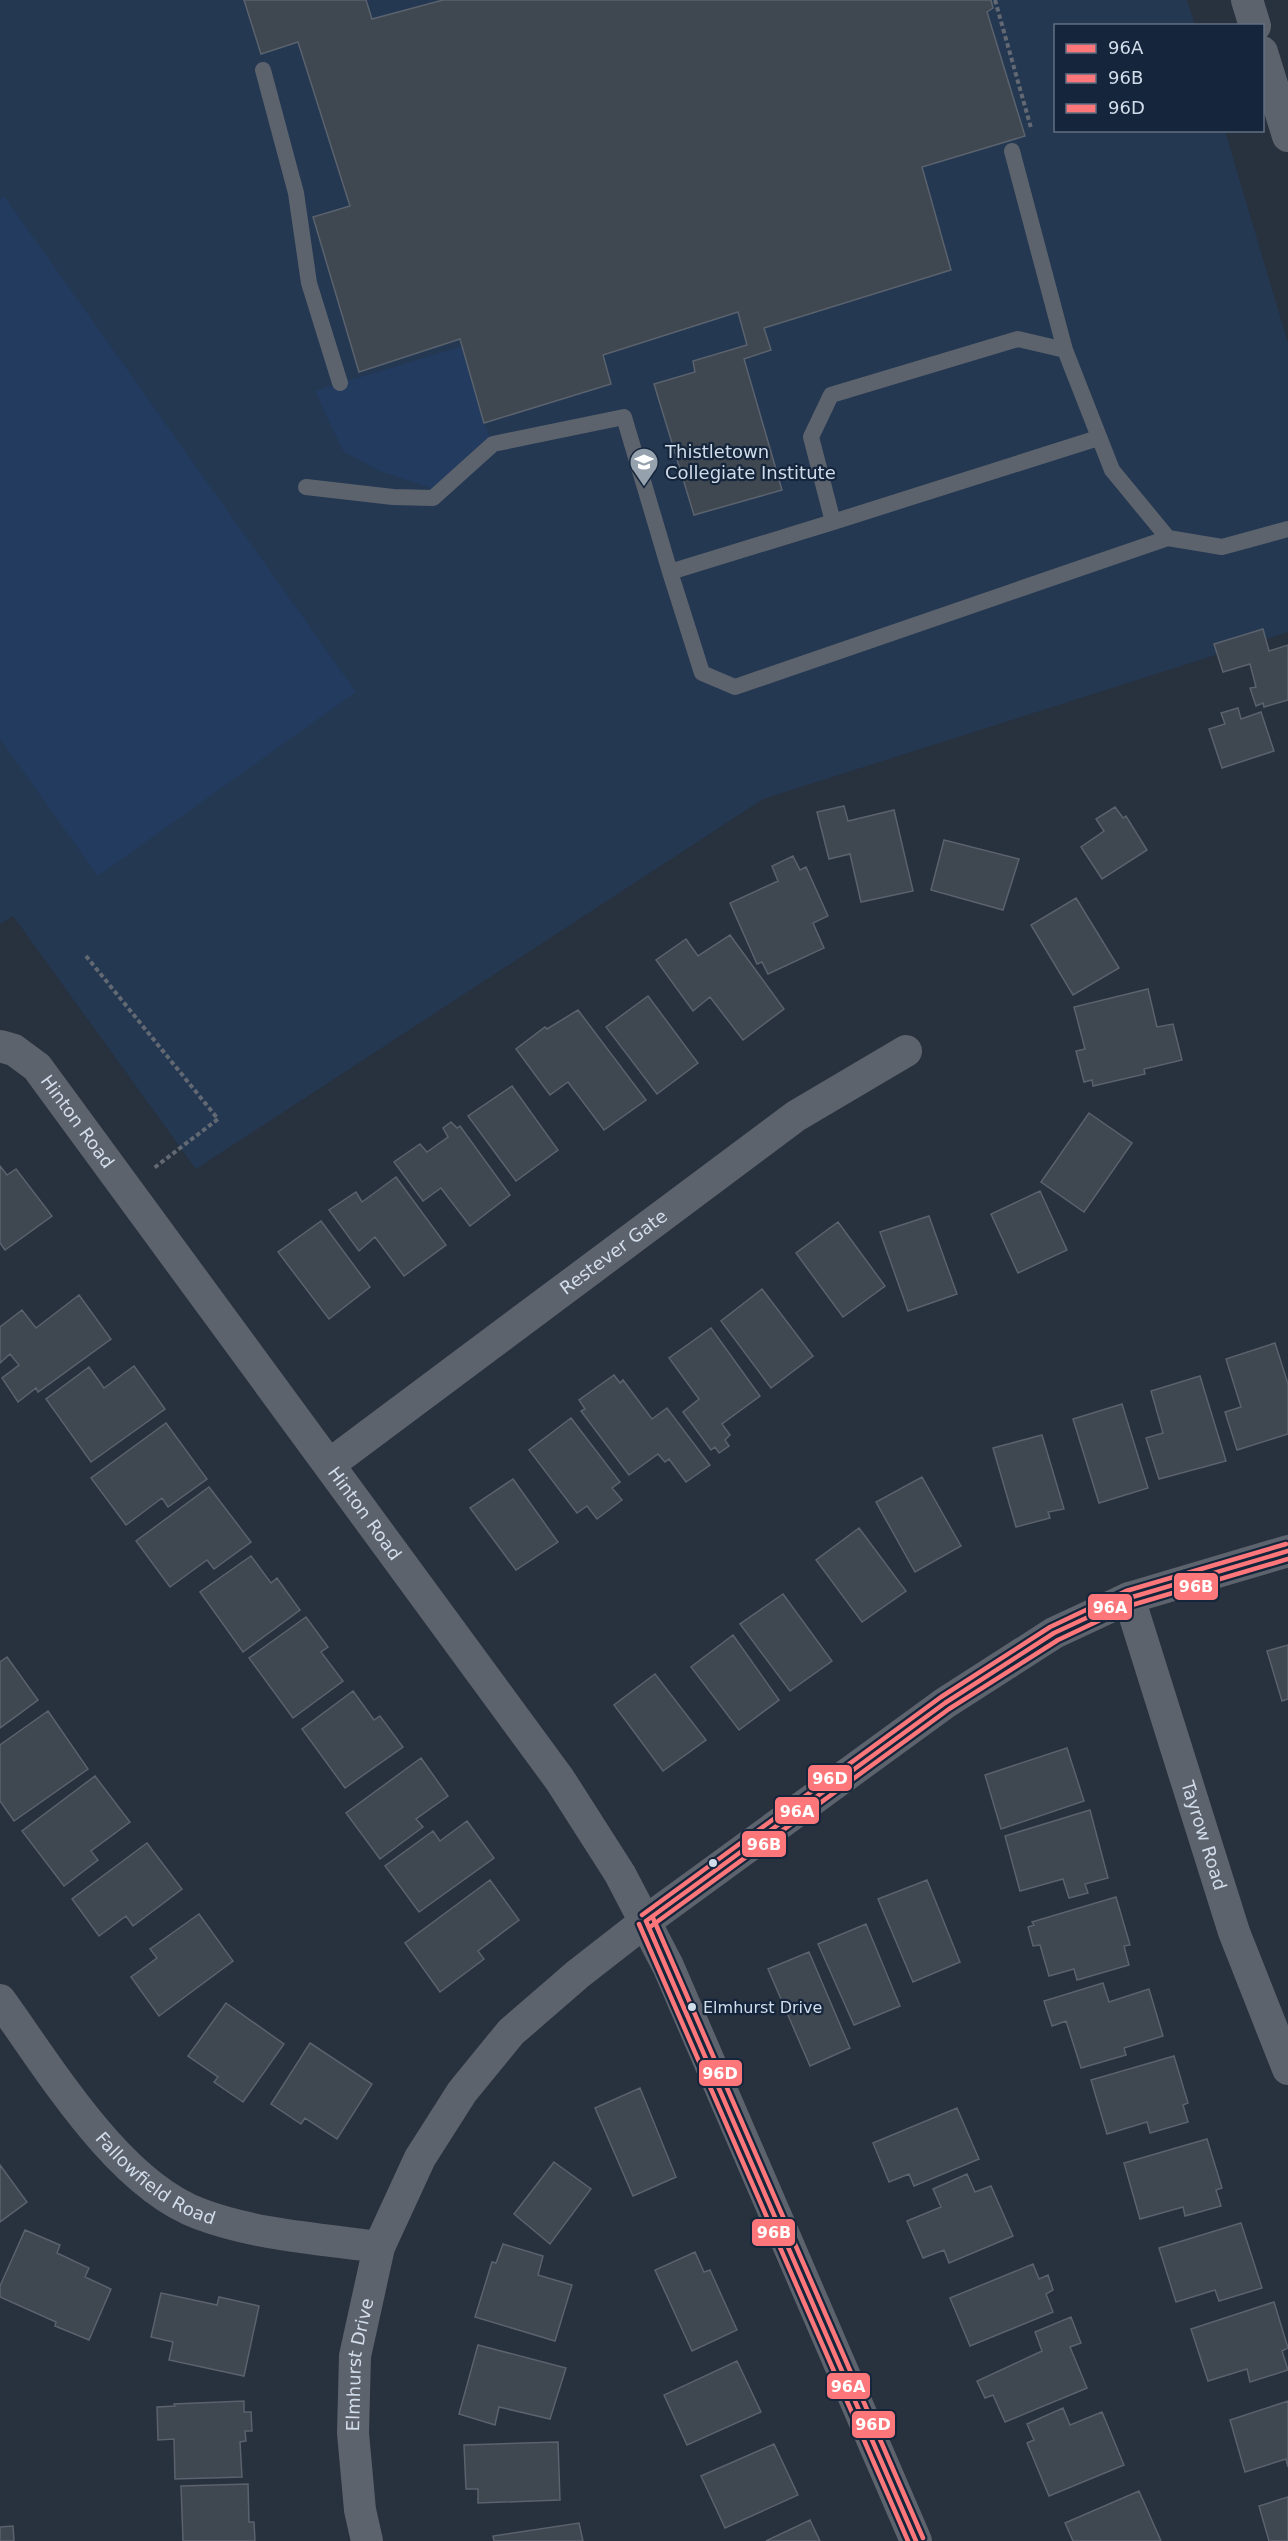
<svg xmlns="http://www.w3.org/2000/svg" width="1288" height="2541" viewBox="0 0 1288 2541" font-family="'DejaVu Sans',sans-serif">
  <rect width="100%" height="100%" fill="#28313e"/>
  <path fill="#243852" d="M0,0H1187L1195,25L1056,26V130L1225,131L1288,343V632L763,799L196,1169L13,916L0,924Z"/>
  <path fill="#223b5e" d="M4,196L356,692L98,876L0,739V199Z
    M466,345L484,423L493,444L440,491L379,471L343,451L315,391Z"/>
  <path fill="#3f4751" stroke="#5a626d" stroke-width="1.5" d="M244,0H366L372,19L443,0H991L993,8L987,12L1025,136L922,167L951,270L764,328L771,350L744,359L782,490L694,515L654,384L695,372L693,361L747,345L738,312L603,355L611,384L484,423L460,339L359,372L313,217L350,206L298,42L261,54Z
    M1263,629L1269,651L1288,645V700L1264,707L1263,703L1256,706L1250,688L1256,687L1250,664L1223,672L1214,644Z
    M1238,708L1241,719L1261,712L1274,751L1222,768L1209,729L1225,724L1221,713Z
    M844,806L848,821L894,810L913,891L861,902L850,854L829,859L817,812Z
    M1115,807L1123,818L1126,816L1147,850L1102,879L1081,847L1104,831L1096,819Z
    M944,840L1019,859L1003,910L931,890Z
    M793,856L800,870L806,867L828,916L813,923L824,948L768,974L762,962L757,964L730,903L778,881L772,866Z
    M1076,898L1119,968L1073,995L1031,925Z
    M730,935L784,1009L743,1040L710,997L693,1011L656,960L686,939L698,956Z
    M1148,989L1157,1027L1173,1024L1182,1060L1144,1069L1145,1074L1093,1086L1092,1080L1084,1082L1076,1051L1085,1049L1074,1007Z
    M648,996L698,1063L657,1094L606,1027Z
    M578,1010L646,1100L604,1130L568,1082L550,1095L516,1049L545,1027L547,1029Z
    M512,1086L558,1150L516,1181L468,1116Z
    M1089,1113L1132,1143L1084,1212L1041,1182Z
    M451,1122L457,1128L460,1126L510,1195L470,1226L441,1188L423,1201L394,1162L420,1144L427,1152L448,1137L443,1128Z
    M0,1166L7,1175L16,1169L52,1216L5,1250L0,1243Z
    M396,1177L446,1245L404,1276L375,1237L359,1251L329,1210L356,1192L362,1202Z
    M1040,1191L1067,1250L1018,1273L991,1214Z
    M929,1216L957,1294L908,1311L880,1232Z
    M321,1221L370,1287L329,1319L278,1252Z
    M838,1222L885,1286L843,1317L796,1253Z
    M762,1289L813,1356L771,1388L721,1321Z
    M79,1295L111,1339L38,1392L36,1388L18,1402L2,1378L19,1365L10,1354L0,1363V1327L22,1310L36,1328Z
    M711,1328L760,1396L722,1424L730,1435L725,1440L729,1446L719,1453L715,1447L711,1450L683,1412L699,1399L669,1358Z
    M1275,1343L1288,1384V1434L1237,1450L1225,1412L1241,1407L1226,1359Z
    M134,1366L165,1409L91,1462L46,1399L89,1367L104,1388Z
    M614,1375L620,1383L623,1380L652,1419L667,1408L710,1465L686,1482L669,1459L665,1462L658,1454L629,1475L581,1411L585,1409L579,1400Z
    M1200,1376L1226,1461L1159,1479L1146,1438L1163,1433L1151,1391Z
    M1122,1404L1148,1488L1099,1503L1073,1419Z
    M571,1418L620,1482L612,1488L622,1500L597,1519L587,1506L577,1513L529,1450Z
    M166,1423L207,1479L168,1507L162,1498L126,1525L91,1478Z
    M1042,1435L1064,1509L1048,1512L1050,1518L1016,1527L993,1448Z
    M922,1477L961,1546L915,1572L876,1502Z
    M513,1479L558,1542L516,1570L470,1508Z
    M209,1487L251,1542L214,1569L207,1560L170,1587L136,1541Z
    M859,1528L906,1591L862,1622L816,1560Z
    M251,1556L271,1583L277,1578L300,1610L243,1652L200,1592Z
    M783,1594L832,1661L790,1691L740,1624Z
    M306,1617L328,1647L321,1652L343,1681L293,1718L249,1658Z
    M733,1635L779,1700L739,1730L691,1667Z
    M1288,1645V1699L1282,1701L1267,1651Z
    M7,1657L38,1700L0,1728V1662Z
    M655,1674L706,1740L663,1771L614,1705Z
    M353,1691L374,1720L380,1716L403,1747L345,1788L302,1729Z
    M48,1711L88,1769L14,1821L0,1801V1745Z
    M1067,1748L1084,1801L1001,1829L985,1775Z
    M421,1758L448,1796L416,1819L423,1827L380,1859L346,1813Z
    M95,1776L130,1822L91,1851L98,1860L64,1886L22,1831Z
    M1090,1810L1108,1878L1085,1884L1088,1893L1069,1898L1063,1879L1020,1891L1005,1836Z
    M467,1821L494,1858L419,1912L385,1866L433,1831L440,1841Z
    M147,1843L182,1889L133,1926L126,1916L99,1936L72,1899Z
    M490,1880L519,1920L478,1951L484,1959L440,1992L405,1943Z
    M927,1880L960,1962L913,1982L878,1899Z
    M1116,1897L1130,1945L1124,1946L1129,1965L1077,1980L1074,1969L1049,1976L1040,1945L1033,1946L1028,1927L1034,1925L1032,1922Z
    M199,1914L233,1961L159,2016L131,1977L157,1958L150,1949Z
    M866,1924L900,2006L854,2025L818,1944Z
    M809,1952L850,2048L810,2066L768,1969Z
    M1103,1983L1109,2002L1149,1989L1163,2036L1124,2048L1126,2055L1081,2068L1066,2021L1052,2026L1044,2001Z
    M226,2003L284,2044L243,2102L214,2082L218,2077L188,2056Z
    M310,2043L372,2084L337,2139L305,2118L301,2124L271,2104Z
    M1174,2056L1188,2103L1183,2105L1188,2122L1150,2133L1147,2122L1107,2134L1091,2080Z
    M640,2088L676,2177L633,2196L595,2108Z
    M957,2108L979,2159L914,2186L909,2174L889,2182L873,2143Z
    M1207,2139L1222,2188L1216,2190L1221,2206L1185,2216L1183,2207L1140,2219L1124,2163Z
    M554,2162L591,2189L550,2244L514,2214Z
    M0,2165L27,2202L0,2222Z
    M967,2174L975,2192L991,2186L1013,2236L949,2263L944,2250L923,2258L907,2221L941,2207L933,2189Z
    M1241,2223L1262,2288L1219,2301L1215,2290L1176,2302L1159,2248Z
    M25,2230L60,2245L57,2253L89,2268L85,2277L111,2289L89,2340L55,2326L56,2322L0,2297V2286Z
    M503,2244L543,2256L538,2275L572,2285L555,2341L475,2317L492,2262L496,2263Z
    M695,2252L704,2272L710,2270L737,2330L692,2351L655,2270Z
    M1033,2264L1039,2279L1048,2275L1053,2290L1046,2294L1053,2312L970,2346L950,2298Z
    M161,2293L217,2305L219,2297L259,2306L244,2376L169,2360L173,2342L151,2337Z
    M1274,2302L1288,2348L1282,2351L1288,2370L1250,2382L1247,2369L1208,2381L1191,2329Z
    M1071,2317L1081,2343L1070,2347L1087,2388L1005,2422L993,2395L985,2398L977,2381L1042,2351L1035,2332Z
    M478,2345L566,2368L550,2419L499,2407L495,2425L459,2414Z
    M737,2361L761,2412L687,2445L664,2395Z
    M244,2401V2412H251L252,2431H245L246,2441L240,2442L242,2477L175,2479L174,2439L158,2440L157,2407L175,2406L174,2404Z
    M1288,2401V2467L1286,2459L1245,2472L1230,2420Z
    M1063,2408L1070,2425L1102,2412L1124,2465L1049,2496L1027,2443L1034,2440L1027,2424Z
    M558,2442L560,2500L478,2503V2489H466L464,2445Z
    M774,2444L798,2495L725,2528L701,2476Z
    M248,2484L249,2522H254L255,2541H183L181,2486Z
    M1139,2491L1161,2541H1073L1065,2523Z
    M1288,2497V2541H1269L1259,2506Z
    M810,2520L820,2541H766Z
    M579,2523L583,2541H494L493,2536Z
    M13,2526L14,2541H0V2527Z"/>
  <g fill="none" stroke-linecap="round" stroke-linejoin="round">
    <path stroke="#636972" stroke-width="4" stroke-dasharray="4.5 3" stroke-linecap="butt" d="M995,0L1031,128
      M86,956L218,1119L154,1168"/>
    <path stroke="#5d636d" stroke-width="16" d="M263,70L296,193L309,283L340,383
      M1012,151L1065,350
      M306,487L393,497L433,498L493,444L624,417L670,572L833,522L811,437L831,395L1018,339L1065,350L1112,470L1168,538L1222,547L1288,529
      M833,522L1098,438
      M670,572L702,673L735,687L1168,538"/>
    <g stroke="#5d636d" stroke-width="32">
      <path d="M1247,0L1255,26"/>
      <path d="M1262,52L1288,136"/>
      <path id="s1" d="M0,1046L14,1050L37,1067L560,1780L620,1874L668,1966L916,2541"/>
      <path id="s2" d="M330,1464L796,1116L906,1051"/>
      <path id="s3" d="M1129,1598L1234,1932L1288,2069"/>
      <path id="s4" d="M0,2000C50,2069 118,2184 200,2214C256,2235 320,2239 379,2247"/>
      <path id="s5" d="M367,2541L360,2510L353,2433L355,2356L379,2247L420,2158L462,2092L511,2032L578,1974L646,1921L945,1703L1054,1633L1129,1598L1288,1551"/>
    </g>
    <g stroke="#15263c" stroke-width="9">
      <path id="bus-1" d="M646,1921L945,1703L1054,1633L1129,1598L1288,1551
        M646,1921L916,2541"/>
    </g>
    <g stroke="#15263c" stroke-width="9">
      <path id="bus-2" d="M639,1924L908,2541
        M650,1927L949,1709L1058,1640L1132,1605L1288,1559"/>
    </g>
    <g stroke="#15263c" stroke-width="9">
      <path id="bus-3" d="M642,1915L941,1697L1050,1627L1126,1591L1286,1544
        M653,1918L923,2538"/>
    </g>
    <use href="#bus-1" stroke="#fd767a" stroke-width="4.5"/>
    <use href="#bus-2" stroke="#fd767a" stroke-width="4.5"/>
    <use href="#bus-3" stroke="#fd767a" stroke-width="4.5"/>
  </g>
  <defs>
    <g id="school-pin" transform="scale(1.5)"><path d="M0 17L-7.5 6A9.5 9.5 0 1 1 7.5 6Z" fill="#96a1ae" stroke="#15263c"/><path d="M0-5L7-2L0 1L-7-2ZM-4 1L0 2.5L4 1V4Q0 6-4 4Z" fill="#fff"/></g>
  </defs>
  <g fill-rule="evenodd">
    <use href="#school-pin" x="644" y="462"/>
  </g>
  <g fill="#d2ddeb" stroke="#15263c" stroke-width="2">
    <circle cx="713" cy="1863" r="5"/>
    <circle cx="692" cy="2007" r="5"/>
  </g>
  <g text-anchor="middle" stroke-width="4.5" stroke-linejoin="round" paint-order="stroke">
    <g font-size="16" fill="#d2ddeb" stroke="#15263c" text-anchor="start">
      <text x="703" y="2013">Elmhurst Drive</text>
    </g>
    <g font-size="18" fill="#d2ddeb" stroke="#15263c" text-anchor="start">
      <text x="665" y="458">Thistletown<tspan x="665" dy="21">Collegiate Institute</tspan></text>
    </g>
    <g font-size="18" fill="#d2ddeb" stroke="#15263c">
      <text dy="6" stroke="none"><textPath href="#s1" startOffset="111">Hinton Road</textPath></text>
      <text dy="6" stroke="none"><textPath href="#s2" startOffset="354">Restever Gate</textPath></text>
      <text dy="6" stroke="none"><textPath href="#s1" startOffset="597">Hinton Road</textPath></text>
      <text dy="6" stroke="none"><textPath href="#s3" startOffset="249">Tayrow Road</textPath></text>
      <text dy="6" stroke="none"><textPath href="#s4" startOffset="240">Fallowfield Road</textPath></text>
      <text dy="6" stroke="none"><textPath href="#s5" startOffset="178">Elmhurst Drive</textPath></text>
    </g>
  </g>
  <g stroke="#15263c" stroke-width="2">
    <rect x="1173" y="1572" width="46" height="29" rx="6" fill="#fd767a"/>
    <rect x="1087" y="1593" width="46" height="28" rx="6" fill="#fd767a"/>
    <rect x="807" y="1764" width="46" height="28" rx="6" fill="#fd767a"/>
    <rect x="774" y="1796" width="46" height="29" rx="6" fill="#fd767a"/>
    <rect x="741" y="1830" width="46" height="28" rx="6" fill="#fd767a"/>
    <rect x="698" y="2059" width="45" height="28" rx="6" fill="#fd767a"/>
    <rect x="751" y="2218" width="45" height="29" rx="6" fill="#fd767a"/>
    <rect x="826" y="2372" width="45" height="28" rx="6" fill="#fd767a"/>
    <rect x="851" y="2410" width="45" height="29" rx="6" fill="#fd767a"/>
  </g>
  <g font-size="16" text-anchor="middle" font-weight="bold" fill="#fff">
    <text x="1196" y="1592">96B</text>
    <text x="1110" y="1613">96A</text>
    <text x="830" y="1784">96D</text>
    <text x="797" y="1817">96A</text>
    <text x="764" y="1850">96B</text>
    <text x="720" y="2079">96D</text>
    <text x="774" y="2238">96B</text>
    <text x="848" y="2392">96A</text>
    <text x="873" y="2430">96D</text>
  </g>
  <rect x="1054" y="24" width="210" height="108" fill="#15263c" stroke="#616f82" stroke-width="1.5"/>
  <rect x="1066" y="44" width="30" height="9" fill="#fd767a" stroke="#616f82" stroke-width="1.5"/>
  <text x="1108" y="54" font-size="18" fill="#d2ddeb">96A</text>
  <rect x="1066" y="74" width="30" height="9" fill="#fd767a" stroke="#616f82" stroke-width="1.5"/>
  <text x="1108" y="84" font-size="18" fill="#d2ddeb">96B</text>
  <rect x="1066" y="104" width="30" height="9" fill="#fd767a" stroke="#616f82" stroke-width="1.5"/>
  <text x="1108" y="114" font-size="18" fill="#d2ddeb">96D</text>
</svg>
